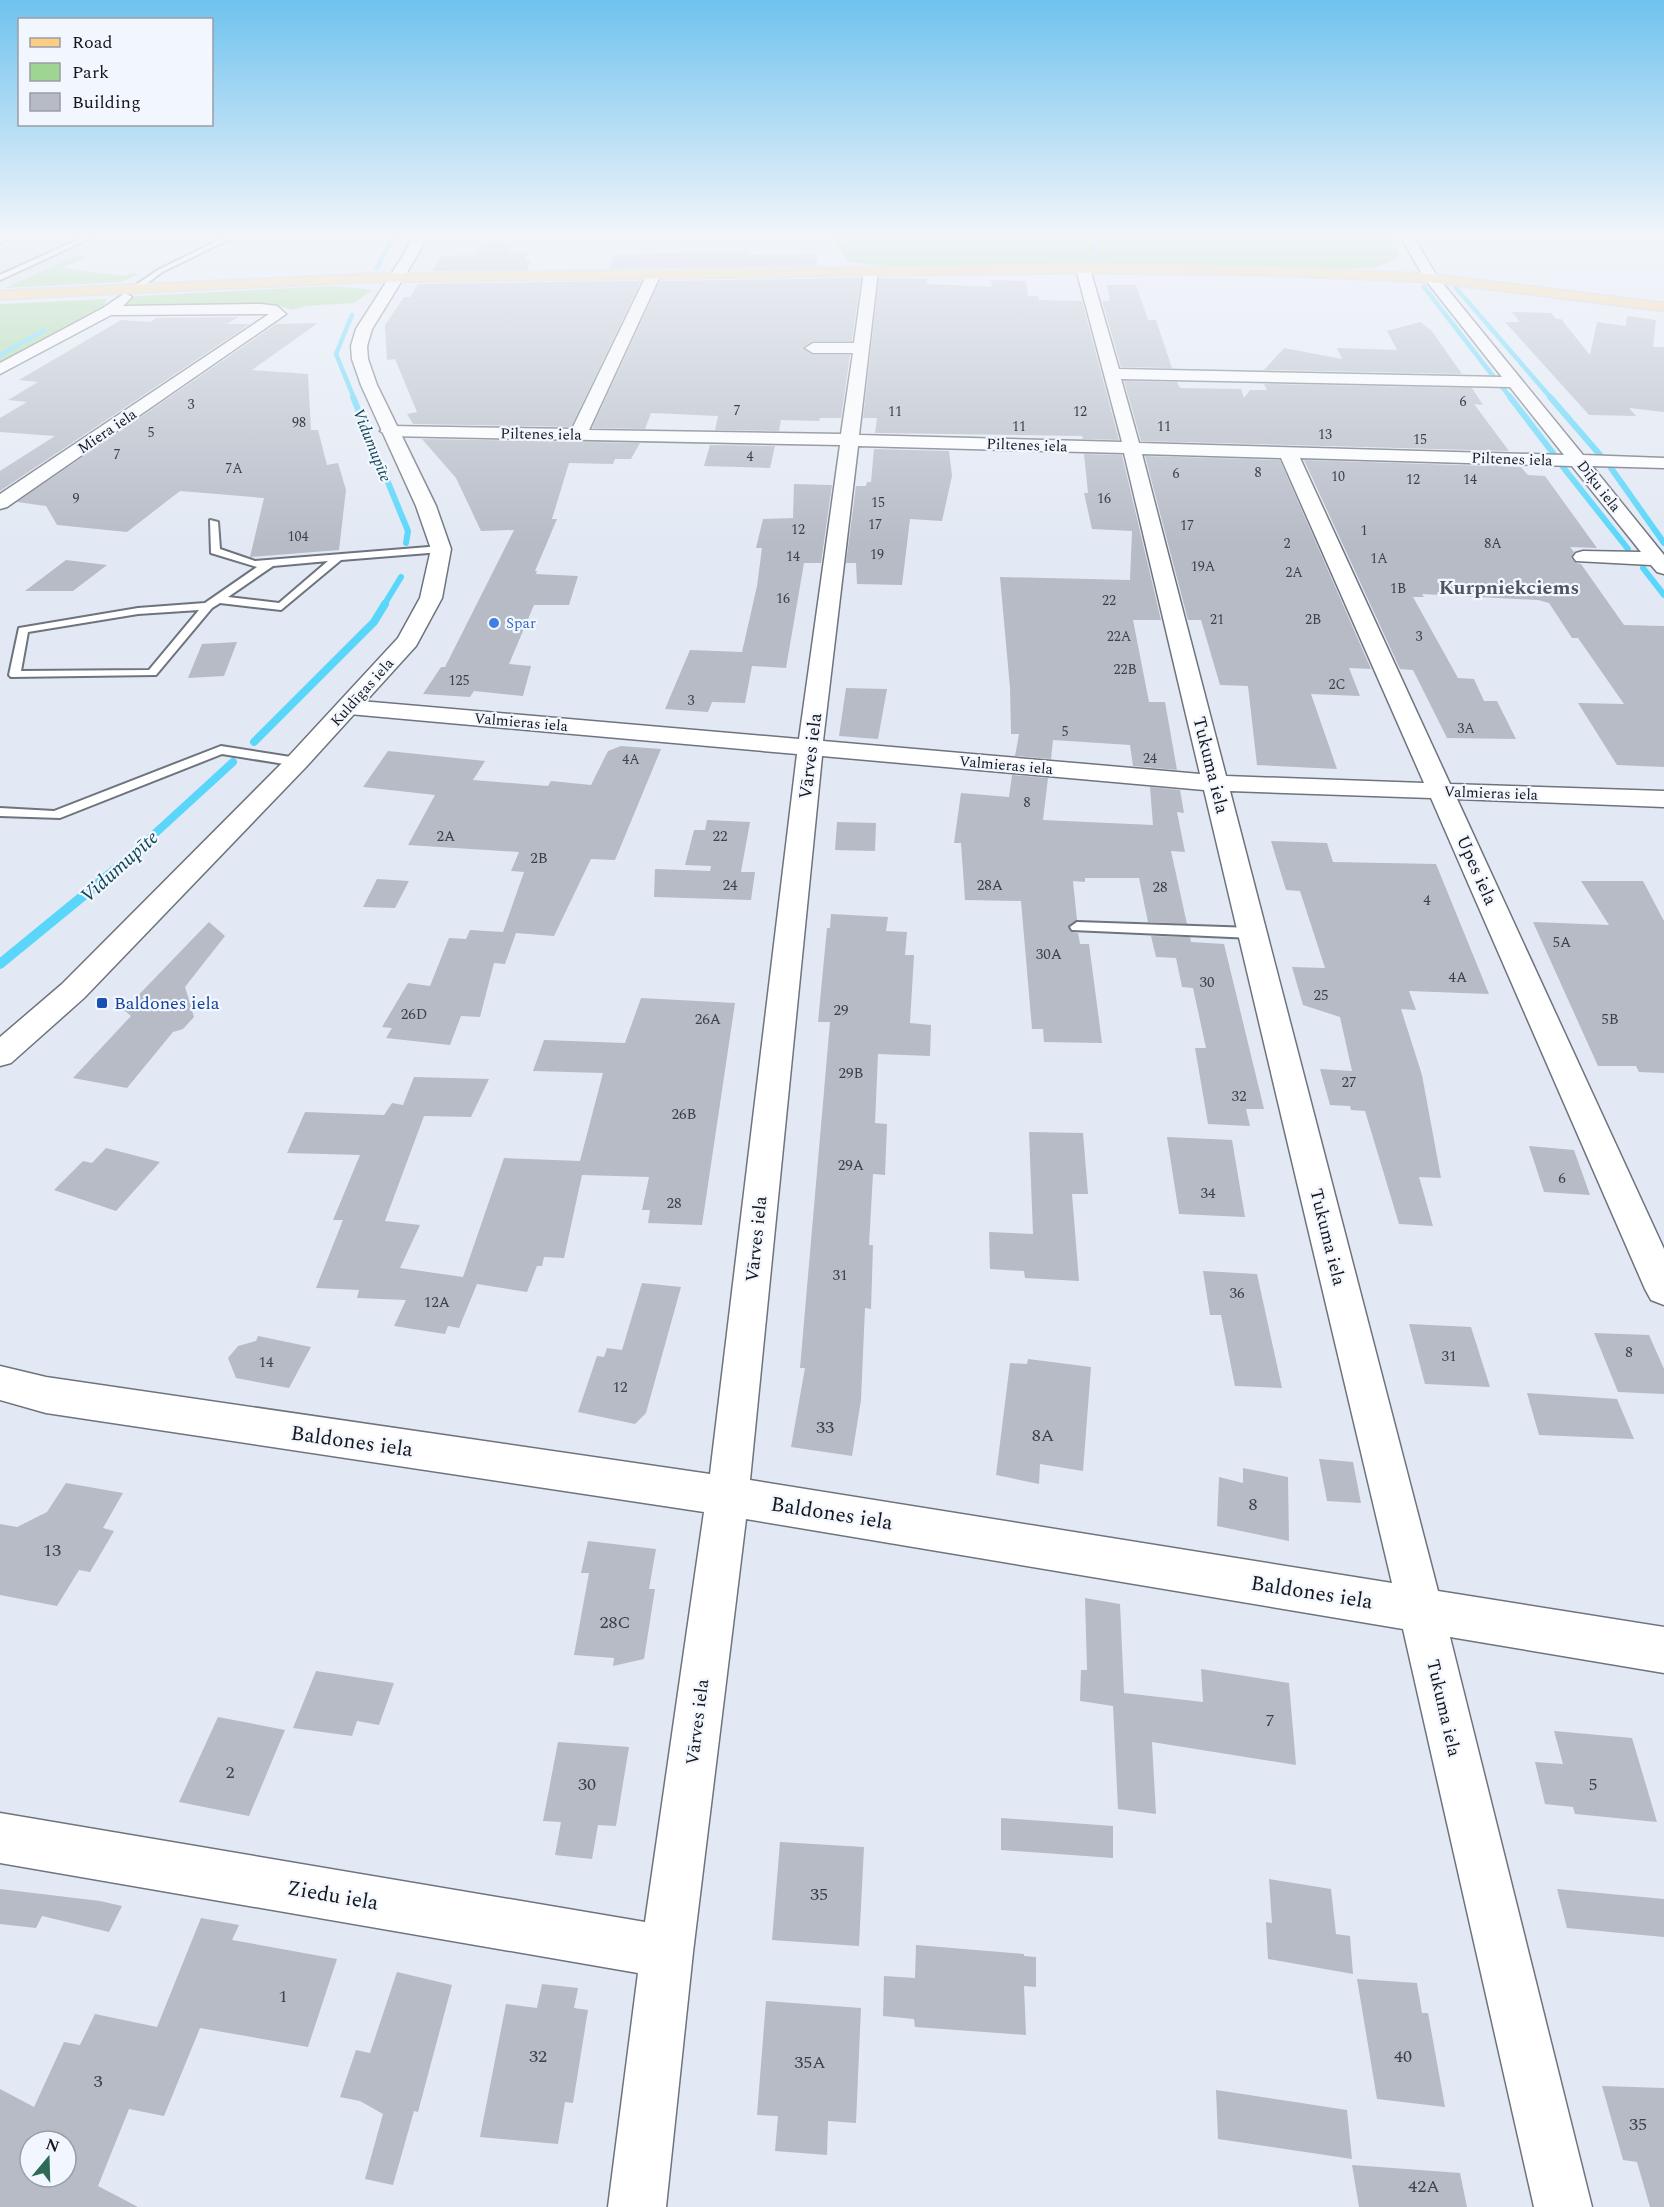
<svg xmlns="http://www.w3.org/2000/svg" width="1664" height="2207" viewBox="0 0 1664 2207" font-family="Spectral,serif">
  <rect width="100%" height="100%" fill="#e3e9f4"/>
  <path fill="#d4ddee" d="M37,236H125L0,289V250Z"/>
  <path fill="#9ed593" d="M833,236H1389L1399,255C1386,269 1366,268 1348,269L1077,265L897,267L848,262Z
    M75,256L86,257L62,268L125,276L131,273L140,274L121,282L5,288Z
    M333,286L372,290L354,303L305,306L293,310L283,307H126L131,298L137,296Z
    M107,299L103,307L0,365V304Z"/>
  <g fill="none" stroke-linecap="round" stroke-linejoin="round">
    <path stroke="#59d6fa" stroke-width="4.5" d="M1091,236L1099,259
      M377,268L394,236
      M1424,287L1493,376
      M1456,288L1551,398
      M352,315L336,354L354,398
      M0,355L45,330
      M1502,387L1511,398"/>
    <path stroke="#59d6fa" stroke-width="6" d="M353,397L408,531L406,543
      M1510,397L1553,453
      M1550,397L1601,456
      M1563,467L1628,549
      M1611,468L1664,543
      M1643,568L1664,595
      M384,605L401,577"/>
    <path stroke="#59d6fa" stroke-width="8" d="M254,742L374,622L385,604
      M114,871L233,762"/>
    <path stroke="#59d6fa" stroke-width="10" d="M0,964L116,869"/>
  </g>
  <path fill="#b6bbc6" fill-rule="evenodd" d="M512,242L508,253L527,252L526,261H530L527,270L432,271L441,256L476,255L481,243Z
    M749,251V255L816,254L817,266L610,269L613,255Z
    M861,278L852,341H813L803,347L813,355H850L841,418H820L819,421L781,420L779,431L715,430L718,416L651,413L645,429L592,428L660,281Z
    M879,278L927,279L926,284L992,287L991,280L1026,281L1028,296H1038L1039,300L1082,301L1119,440L1083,439L1082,436L875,433L877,418H863Z
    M641,281L571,427L413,424L407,414L417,412L395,359L387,360L385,325L404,297H410L418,284Z
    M1107,285H1136L1148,320H1156L1172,368L1121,367L1102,301H1110Z
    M1512,312L1551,313L1556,319H1561L1590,355L1597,322L1626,326L1627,316L1656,320L1653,347H1664V412L1629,408L1636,416L1589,415L1505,322H1520Z
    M238,317L227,324H250L0,491V471L55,436L0,432V418L27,402L8,400L38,382L19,380L121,320L151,322L156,318Z
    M1420,322L1431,330L1462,374L1264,370L1284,348L1342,359L1337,348L1397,350L1387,331Z
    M318,323L252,370L308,374L311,430H318L327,465L338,463L346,490L339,550L250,557L264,498L180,491L127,532L57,525L46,506L17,502L276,324Z
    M1124,381L1177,382L1180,388L1241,389L1244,398L1250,390H1267L1264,384L1472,388L1483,405L1474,404L1509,451L1141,441Z
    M422,439L640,443L631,459H615L613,464L569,463L552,519H557L535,571H537L536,574L578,576L569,605H534L509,664L531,666L523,696L474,691L470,697L423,694L441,667H445L514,530L481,531L456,478Z
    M710,445L775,446L770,468L704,466Z
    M874,449L949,451L952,476L942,521L910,519L902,585L857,584L856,563H846L856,486H866L867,482H871Z
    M1084,454L1122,455L1161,620H1133L1149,702H1165L1177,770L1133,766L1130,745L1053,740L1051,759L1015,756L1019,734H1011L1010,688L1000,577L1130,580L1132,531L1092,529L1084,493H1088Z
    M1145,456L1280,460L1371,669L1349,668L1360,696L1311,694L1337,769L1257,765L1248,686L1220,685L1201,620H1188Z
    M1304,460L1521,467L1528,475L1545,476L1597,548L1570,547L1574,552L1571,558L1576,563L1581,564L1624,625L1664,626V767L1617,765L1578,703L1624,704L1578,638H1572L1549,603L1538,600L1422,594L1424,597H1413L1458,678L1474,679L1484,701H1497L1516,739L1447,738L1413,670L1400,669Z
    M794,484L832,485L821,563H804L786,668L752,666L745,703L712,702L708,712L665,709L690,650L742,652L757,586L762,548H756L763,519L793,518Z
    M66,560L107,565L73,591H25Z
    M237,642L224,676L188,678L202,644Z
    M846,688L887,689L878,739L839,736Z
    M621,746L661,749L615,860L591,859L554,936L516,933L505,964L494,963L480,1017L461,1016L450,1045L386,1038L392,1028L382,1027L408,983L430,986L449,938L466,939L470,930L503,932L524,872L511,871L519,852L408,845L435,795L363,787L388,751L485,761L473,780L548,786L551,781L591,785L608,751Z
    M1012,775L1048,778L1043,820L1153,825L1150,787L1180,790L1184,813L1177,812L1185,852L1171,851L1187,924L1148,922L1139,878H1085V882L1073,881L1077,920L1068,927L1072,932L1078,933L1080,944H1089L1102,1043L1044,1042L1043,1029H1032L1021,901L965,900L961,843H954L961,793L1009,797Z
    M707,820L750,822L741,872H755L751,900L654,897L655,869L710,871L711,866L685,865L694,830H705Z
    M837,822L876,823L875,851L835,850Z
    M1271,841L1327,843L1333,862L1436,864L1489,994L1409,991L1416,1010L1401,1009L1422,1075L1441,1178L1419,1177L1433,1226L1399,1224L1365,1111L1351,1110L1350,1106L1330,1105L1320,1069L1352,1071L1340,1017L1303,1005L1292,967L1325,968L1300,891L1286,890Z
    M377,879L409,881L395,908L363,907Z
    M1581,881H1643L1664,921V1073L1639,1072L1636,1066H1598L1533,922L1609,925Z
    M831,914L888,917L886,931L907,932L905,955H914L910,1023L931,1025L930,1056L878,1054L875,1123L887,1124L885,1175L873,1174L869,1245H873L871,1309L865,1308L861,1400L852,1456L791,1447L805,1368H800L830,1022H818L827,928H830Z
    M209,922L225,936L185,987L194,1017L183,1029L173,1032L127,1088L73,1078L131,1016L124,1010Z
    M1151,936L1190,937L1191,942L1224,944L1264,1109H1246L1250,1126L1208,1124L1195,1048H1206L1193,988L1182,987L1176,958L1156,957Z
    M641,998L735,1003L702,1225L648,1223L650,1210H642L649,1177L582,1175L564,1258L544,1257L542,1266H537L527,1292L477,1284L459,1328L448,1326L445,1334L394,1326L406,1300L357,1298L359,1290L316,1288L343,1220H333L360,1155L287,1153L305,1112L384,1115L392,1103L403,1105L414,1077L489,1079L471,1117L424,1116L385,1221L420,1225L400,1268L463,1277L504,1158L580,1161L603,1073L533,1071L544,1040L625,1043Z
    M1029,1132L1083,1133L1088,1194H1072L1079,1281L1025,1278L1024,1271L990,1269L989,1232L1033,1234Z
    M1167,1137L1232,1140L1245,1217L1179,1214Z
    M1529,1146L1574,1150L1590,1195L1544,1192Z
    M106,1148L160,1162L116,1211L54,1190L83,1161L92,1163Z
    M1203,1271L1257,1274L1282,1388L1235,1386L1221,1315H1210Z
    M642,1283L681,1287L646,1413L635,1424L578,1412L597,1356L604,1357L607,1348L622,1350Z
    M1409,1324L1471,1327L1490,1387L1425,1384Z
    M1594,1333L1649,1335L1664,1369V1394L1618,1392Z
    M258,1336L311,1347L289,1388L236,1378L228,1358L238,1346L256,1341Z
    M1028,1359L1091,1367L1083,1471L1040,1464L1039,1484L996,1475L1010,1363L1027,1364Z
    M1527,1393L1617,1399L1634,1439L1539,1435Z
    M1319,1459L1353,1462L1361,1503L1327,1501Z
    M1243,1468L1288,1477L1289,1541L1217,1526L1219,1477L1243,1483Z
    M66,1483L123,1493L103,1528L114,1531L90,1572L79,1570L57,1606L0,1595V1524L17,1527L47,1512Z
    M588,1541L656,1549L649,1589H655L644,1659L613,1666L614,1658L574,1655L589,1573H581Z
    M1085,1598L1120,1604L1124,1693L1203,1702L1201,1669L1289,1683L1296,1765L1152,1742L1156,1814L1118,1809L1113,1706L1080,1701L1081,1670H1087Z
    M316,1671L394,1683L379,1725L357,1721L352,1736L293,1728Z
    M218,1717L285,1730L249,1816L179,1802Z
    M1554,1731L1632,1738L1657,1822L1575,1814L1573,1807L1545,1804L1535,1762L1563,1764Z
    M558,1742L629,1747L616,1826L598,1825L592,1859L555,1855L561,1822L543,1821Z
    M1001,1818L1113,1826V1858L1001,1850Z
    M780,1842L864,1847L859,1946L772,1940Z
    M1269,1879L1331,1889L1336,1934L1350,1936L1353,1974L1268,1959L1266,1922L1272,1923Z
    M0,1889L100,1901L122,1906L109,1932L42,1916L36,1928L0,1924Z
    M1557,1889L1664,1899V1937L1567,1928Z
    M201,1918L239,1925L232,1940L337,1959L308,2047L200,2028L164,2116L129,2109L98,2186L138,2207H0V2089L34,2107L64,2042L80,2045L95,2014L157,2027ZM30,2141H66V2177H30Z
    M916,1945L1024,1954V1956L1036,1957V1987L1024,1986L1026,2035L915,2027L914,2019L883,2016L884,1976L915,1978Z
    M397,1972L452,1985L418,2112L414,2111L393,2185L365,2179L383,2114L360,2101L340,2097L356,2050L370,2053Z
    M1357,1979L1417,1983L1422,2013H1428L1445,2107L1377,2099Z
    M542,1984L578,1988L574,2008L588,2010L573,2103L565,2102L558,2144L480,2137L506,2004L537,2008Z
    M766,2001L861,2008L856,2123L828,2121L827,2155L775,2151L778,2116L757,2115Z
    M1602,2086L1664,2088V2207H1650L1637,2162L1623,2160Z
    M1216,2090L1347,2110L1352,2159L1218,2139Z
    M1352,2165L1460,2173L1467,2207H1359Z"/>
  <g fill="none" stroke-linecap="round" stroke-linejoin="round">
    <g stroke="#6e747d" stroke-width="4">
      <path id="lane" d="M86,236H95L0,280V275Z
        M227,236H236L162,272L137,291L130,289L158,270Z
        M210,520L218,522L220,549L255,561L441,546L446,549L441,552L341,560L281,610L220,603L212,608L156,675L11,677L9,675L19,628L138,608L205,603L257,567L211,553ZM328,561L279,603L228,597L273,566ZM199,610L149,670L21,671L28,632L138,614Z
        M221,746L297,758L303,762L297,766L222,754L60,818L0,816V808L54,811Z
        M1077,922L1253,928L1260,933L1253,938L1072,930L1070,927Z"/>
    </g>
    <g stroke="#6e747d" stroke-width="3">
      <path id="street" d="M0,236H14L0,243Z
        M1083,265L1090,269L1119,369L1502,377L1424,278L1431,274L1436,275L1583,455L1664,458V468L1592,466L1664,555V574L1657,572L1651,565L1576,561L1573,557L1576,553L1583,551L1641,552L1572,466L1300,458L1450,784L1664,791V807L1457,799L1664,1249V1305L1651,1300L1645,1289L1431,798L1230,791L1438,1591L1664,1627V1673L1450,1637L1592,2207H1534L1403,1629L746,1519L693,1952L666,2207H608L638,1973L0,1863V1813L645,1922L704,1512L46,1413L0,1400V1366L46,1377L710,1474L797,754L349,714L341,712L337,707L341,702L349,700L799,739L840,445L389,436L380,431L389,426L572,429L647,274L654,270L661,274L589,430L841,434L853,353H813L805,348L813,343H854L864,271L871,267L878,271L859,435L1122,442L1076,269ZM1121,379L1510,387L1564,455L1139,443ZM858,446L1124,453L1200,774L823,741ZM1142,454L1281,458L1424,783L1226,776ZM822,756L1204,790L1392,1583L750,1480Z
        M125,293L132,297L123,306L261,304L277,306L286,314L7,507L0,509V494L269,314L111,315L0,374V363L103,308Z"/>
    </g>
    <g stroke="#6e747d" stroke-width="3">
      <path id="secondary" d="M412,236H425L420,251L372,329L367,346L368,359L377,385L436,506L451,549L442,598L416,646L306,767L84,998L11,1063L0,1066V1037L62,984L288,757L398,638L420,598L431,549L416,506L361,385L352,359L351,346L356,329L406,251Z
        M1400,236H1413L1438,278L1436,281H1426Z"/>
    </g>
    <g stroke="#c7c7c8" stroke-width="3">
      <path id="primary" d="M1083,265L1262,267L1431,274L1664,303V311L1431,282L1262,275L1083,273L364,282L0,299V291L364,274Z"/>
    </g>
    <path stroke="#999ea6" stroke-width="1.5" stroke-dasharray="3 1.5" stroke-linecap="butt" d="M836,236L843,249"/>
    <use href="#lane" fill="#fff" fill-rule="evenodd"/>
    <use href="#street" fill="#fff" fill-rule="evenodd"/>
    <use href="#secondary" fill="#fff" fill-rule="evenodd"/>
    <use href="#primary" fill="#face84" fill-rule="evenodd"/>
  </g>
  <linearGradient id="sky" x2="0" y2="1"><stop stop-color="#6fc2ef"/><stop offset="0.43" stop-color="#f2f5fa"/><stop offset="1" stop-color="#f2f5fa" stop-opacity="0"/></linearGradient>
  <rect width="1664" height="545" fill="url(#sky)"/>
  <circle fill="#3f7fe0" stroke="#f2f6ff" stroke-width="2" cx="494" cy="623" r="6"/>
  <rect fill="#1a4fb4" stroke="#f2f6ff" stroke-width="2" x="96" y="997" width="12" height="12" rx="3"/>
  <g text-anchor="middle" stroke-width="4.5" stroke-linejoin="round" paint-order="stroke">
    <g font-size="14" fill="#3d4046">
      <text x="1463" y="406">6</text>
      <text x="191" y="409">3</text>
      <text x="737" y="415">7</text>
      <text x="895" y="416">11</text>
      <text x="1080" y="416">12</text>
      <text x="299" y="427">98</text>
      <text x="1019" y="431">11</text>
      <text x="1164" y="431">11</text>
      <text x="151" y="437">5</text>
      <text x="1325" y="439">13</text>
      <text x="1420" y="444">15</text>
      <text x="117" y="459">7</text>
      <text x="750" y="461">4</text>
      <text x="234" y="473">7A</text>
      <text x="1258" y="477">8</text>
      <text x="1176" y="478">6</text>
      <text x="1338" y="481">10</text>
      <text x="1413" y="484">12</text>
      <text x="1470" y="484">14</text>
      <text x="76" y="503">9</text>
      <text x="1104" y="503">16</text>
      <text x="878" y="507">15</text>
      <text x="875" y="529">17</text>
      <text x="1187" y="530">17</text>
      <text x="798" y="534">12</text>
      <text x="1364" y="535">1</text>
      <text x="298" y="541">104</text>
      <text x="1287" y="548">2</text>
      <text x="1493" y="548">8A</text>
      <text x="877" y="559">19</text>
      <text x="793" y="561">14</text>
      <text x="1379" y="563">1A</text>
      <text x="1203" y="571">19A</text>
      <text x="1294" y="577">2A</text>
      <text x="1398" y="593">1B</text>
      <text x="783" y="603">16</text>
      <text x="1109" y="605">22</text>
      <text x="1217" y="624">21</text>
      <text x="1313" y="624">2B</text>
      <text x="1119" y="641">22A</text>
      <text x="1419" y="641">3</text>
      <text x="1125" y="674">22B</text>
      <text x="459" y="685">125</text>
      <text x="1337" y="689">2C</text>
      <text x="691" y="705">3</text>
      <text x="1466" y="733">3A</text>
      <text x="1065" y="736">5</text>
      <text x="1150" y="763">24</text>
      <text x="631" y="764">4A</text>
      <text x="1027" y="807">8</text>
    </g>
    <g font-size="15" fill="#15171b" stroke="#f2f6ff">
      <text transform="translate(107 431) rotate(-34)" y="5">Miera iela</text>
      <text transform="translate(541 434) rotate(1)" y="5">Piltenes iela</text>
      <text transform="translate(1027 445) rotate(2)" y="5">Piltenes iela</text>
      <text transform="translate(1512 459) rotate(2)" y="5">Piltenes iela</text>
      <text transform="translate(1599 486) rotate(52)" y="5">Dīķu iela</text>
      <text transform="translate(362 692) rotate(-48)" y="5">Kuldīgas iela</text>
      <text transform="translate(521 722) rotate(5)" y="5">Valmieras iela</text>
      <text transform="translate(1006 765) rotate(5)" y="5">Valmieras iela</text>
      <text transform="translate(1491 793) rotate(2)" y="5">Valmieras iela</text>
    </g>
    <g font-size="15" fill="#366cbe" stroke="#f2f6ff" text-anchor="start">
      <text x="506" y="628">Spar</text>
    </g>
    <g font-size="15" fill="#3d4046">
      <text x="446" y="841">2A</text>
      <text x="720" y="841">22</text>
      <text x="539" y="863">2B</text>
      <text x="730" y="890">24</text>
      <text x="990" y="890">28A</text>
      <text x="1160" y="892">28</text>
      <text x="1427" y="905">4</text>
      <text x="1562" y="947">5A</text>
      <text x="1049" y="959">30A</text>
      <text x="1458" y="982">4A</text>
      <text x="1207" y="987">30</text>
      <text x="1321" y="1000">25</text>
      <text x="841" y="1015">29</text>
      <text x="414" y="1019">26D</text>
      <text x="708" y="1024">26A</text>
      <text x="1610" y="1024">5B</text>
      <text x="851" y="1078">29B</text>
      <text x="1349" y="1087">27</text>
      <text x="1239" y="1101">32</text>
      <text x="684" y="1119">26B</text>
      <text x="851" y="1170">29A</text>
      <text x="1562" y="1183">6</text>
      <text x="1208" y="1198">34</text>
      <text x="674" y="1208">28</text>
      <text x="840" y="1280">31</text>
      <text x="1237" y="1298">36</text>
      <text x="437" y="1307">12A</text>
      <text x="1629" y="1357">8</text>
      <text x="1449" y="1361">31</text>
      <text x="266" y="1367">14</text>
      <text x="620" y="1392">12</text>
    </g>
    <g font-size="16" font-style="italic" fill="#0e4655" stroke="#f2f6ff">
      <text transform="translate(373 445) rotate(68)" y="6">Vidumupīte</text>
    </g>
    <g font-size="18" fill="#15171b" stroke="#f2f6ff">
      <text transform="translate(810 756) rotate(-83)" y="6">Vārves iela</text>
      <text transform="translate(1211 765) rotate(76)" y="6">Tukuma iela</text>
      <text transform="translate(1477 870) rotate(66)" y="6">Upes iela</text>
      <text transform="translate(1328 1237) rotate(76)" y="6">Tukuma iela</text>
      <text transform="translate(756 1239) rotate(-84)" y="6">Vārves iela</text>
      <text transform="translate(1444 1708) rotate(77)" y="6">Tukuma iela</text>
      <text transform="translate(697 1722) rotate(-83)" y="6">Vārves iela</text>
    </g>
    <g font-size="18" fill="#164399" stroke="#f2f6ff" text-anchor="start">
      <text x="114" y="1009">Baldones iela</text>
    </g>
    <g font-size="18" fill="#3d4046">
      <text x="825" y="1433">33</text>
      <text x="1043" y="1441">8A</text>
      <text x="1253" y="1510">8</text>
      <text x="52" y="1556">13</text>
      <text x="615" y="1628">28C</text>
      <text x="1270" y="1726">7</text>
      <text x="230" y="1778">2</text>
      <text x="587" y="1790">30</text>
      <text x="1593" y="1790">5</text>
      <text x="819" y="1900">35</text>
      <text x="283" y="2002">1</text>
      <text x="538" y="2062">32</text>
      <text x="1403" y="2062">40</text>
      <text x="810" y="2068">35A</text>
      <text x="98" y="2087">3</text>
      <text x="1638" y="2130">35</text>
      <text x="1424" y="2192">42A</text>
    </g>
    <g font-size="20" font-weight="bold" fill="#4f545d" stroke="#f2f6ff">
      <text x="1509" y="594">Kurpniekciems</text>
    </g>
    <g font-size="20" font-style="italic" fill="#0e4655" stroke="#f2f6ff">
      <text transform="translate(119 866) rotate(-42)" y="7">Vidumupīte</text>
    </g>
    <g font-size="21" fill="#15171b" stroke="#f2f6ff">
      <text transform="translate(352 1441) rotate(8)" y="7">Baldones iela</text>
      <text transform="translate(832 1513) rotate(9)" y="7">Baldones iela</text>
      <text transform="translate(1312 1592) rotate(9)" y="7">Baldones iela</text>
      <text transform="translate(333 1895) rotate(10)" y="7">Ziedu iela</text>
    </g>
  </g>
  <rect x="18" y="18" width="195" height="108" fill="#f2f6ff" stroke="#9a9da4" stroke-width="1.5"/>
  <rect x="30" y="38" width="30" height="9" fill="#face84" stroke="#9a9da4" stroke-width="1.5"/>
  <text x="72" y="48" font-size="18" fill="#15171b">Road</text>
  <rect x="30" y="63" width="30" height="18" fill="#9ed593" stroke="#9a9da4" stroke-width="1.5"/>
  <text x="72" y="78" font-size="18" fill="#15171b">Park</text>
  <rect x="30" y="93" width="30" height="18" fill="#b6bbc6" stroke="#9a9da4" stroke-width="1.5"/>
  <text x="72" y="108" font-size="18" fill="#15171b">Building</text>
  <g transform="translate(48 2159) rotate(19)"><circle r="28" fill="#f2f6ff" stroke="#9a9da4" stroke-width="1.5"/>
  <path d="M0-4.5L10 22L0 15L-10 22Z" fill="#2e6b57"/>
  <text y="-9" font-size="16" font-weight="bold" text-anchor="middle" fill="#15171b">N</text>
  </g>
</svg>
